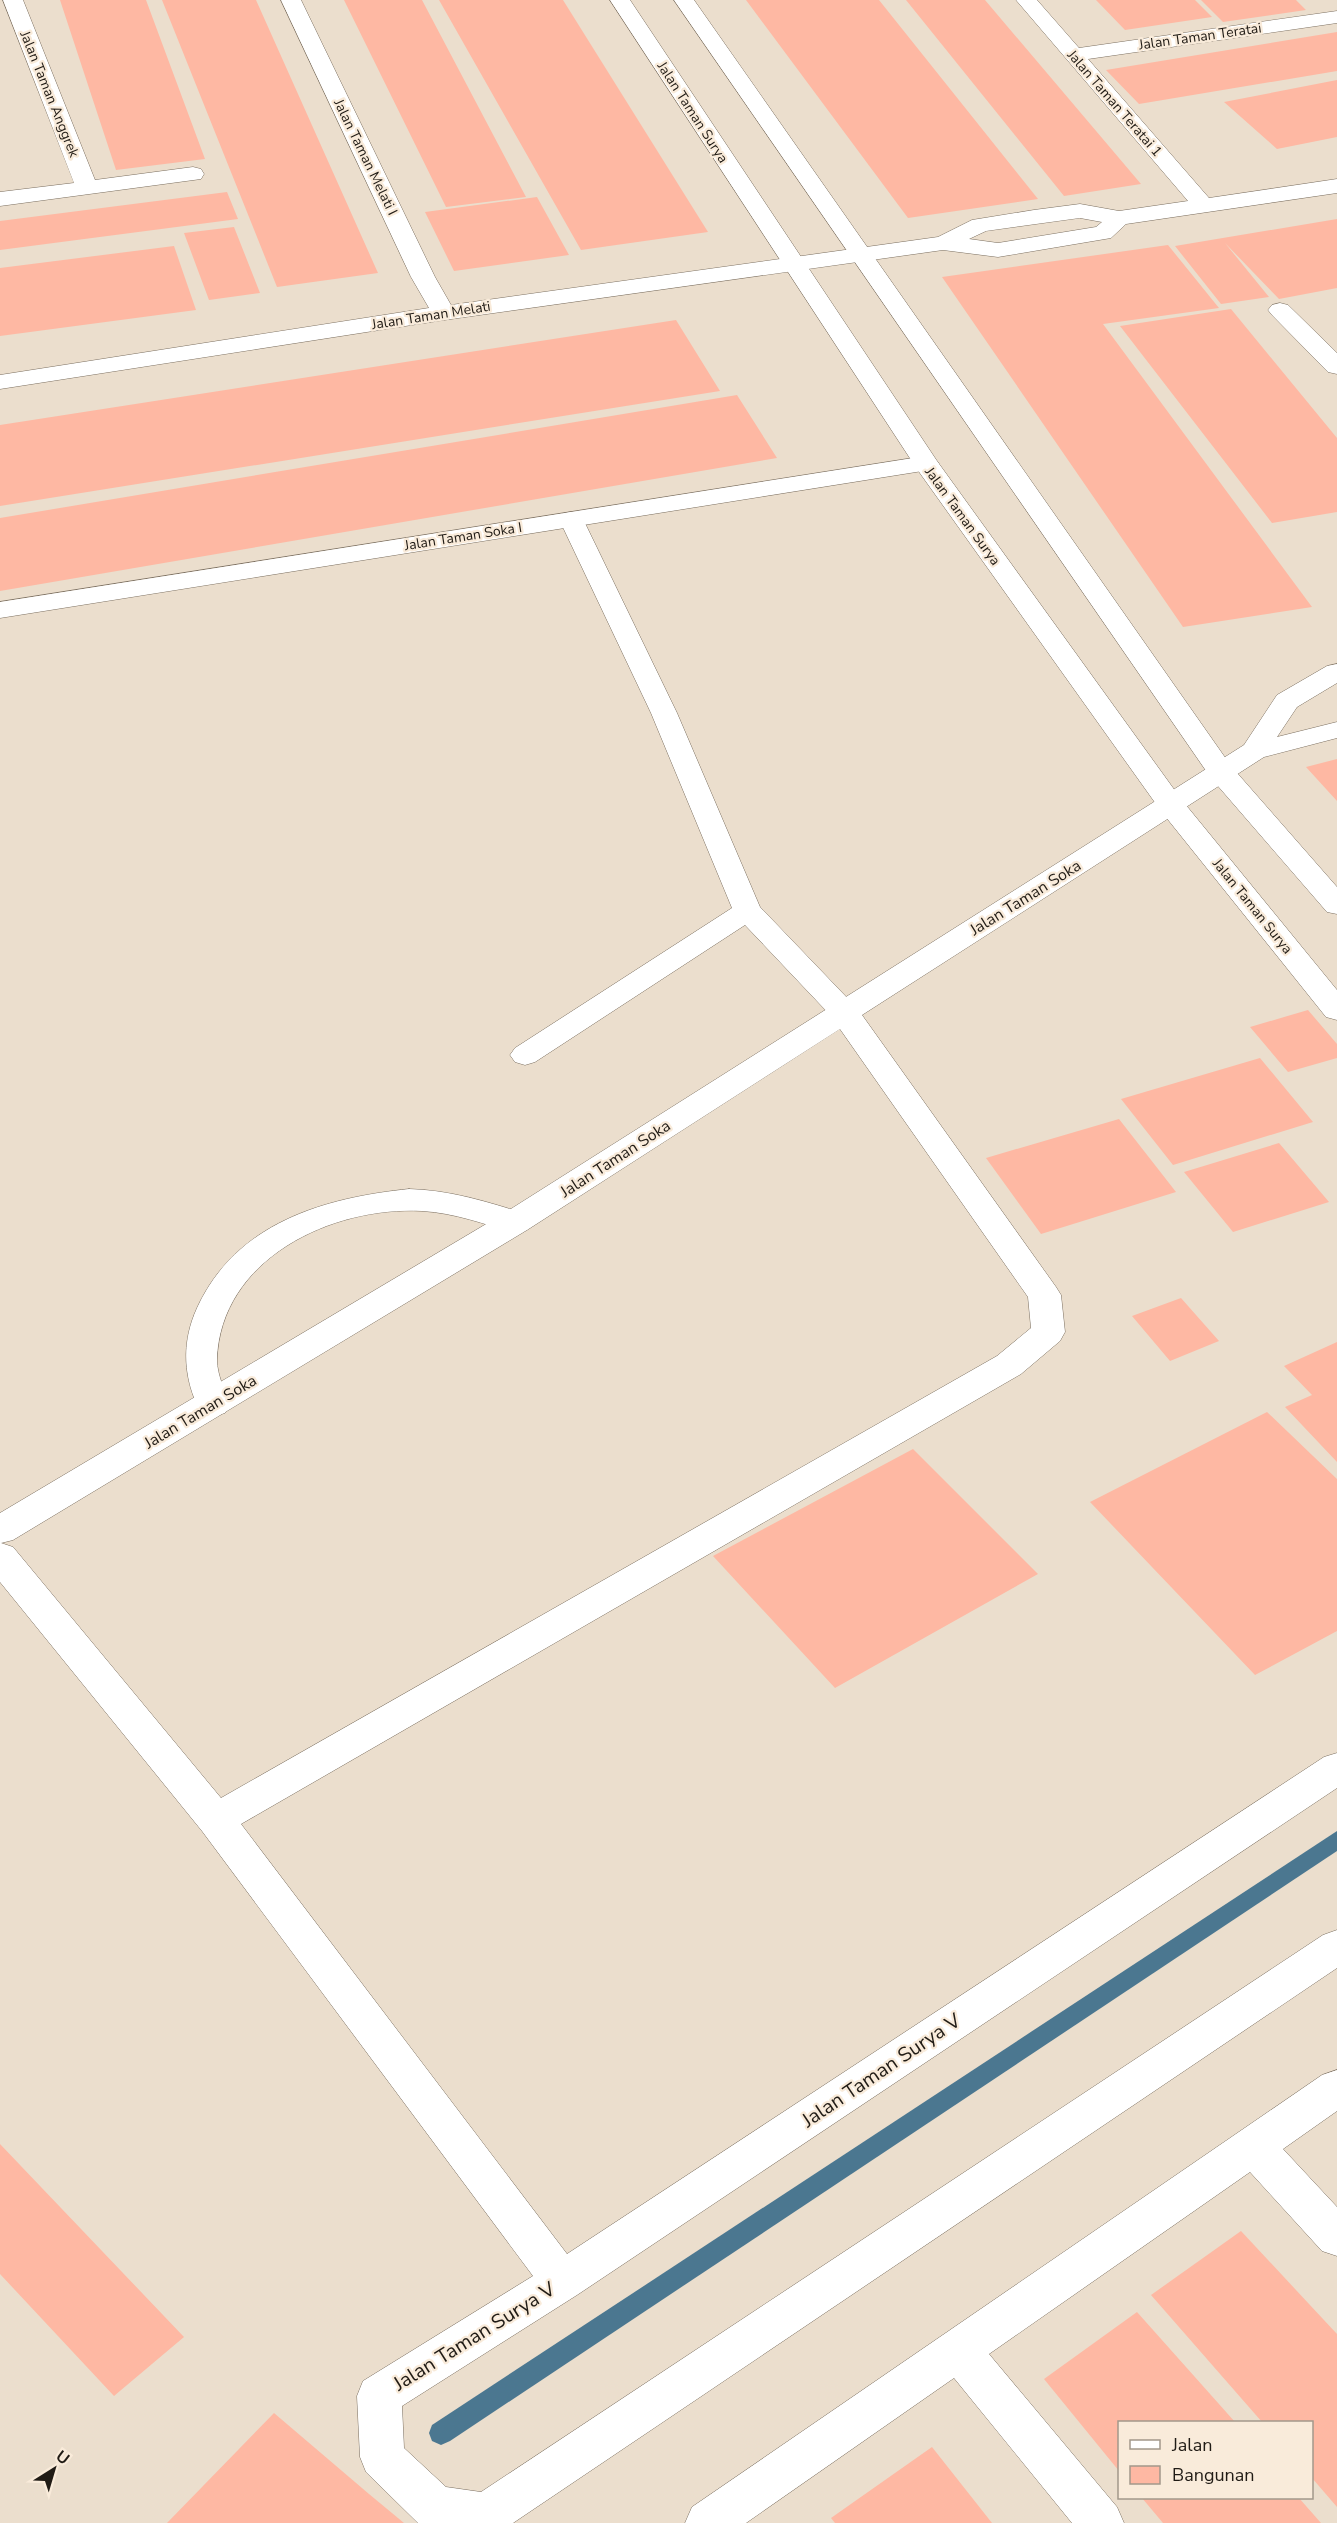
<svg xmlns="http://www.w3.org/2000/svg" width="1337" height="2523" viewBox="0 0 1337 2523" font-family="'Nunito Sans',sans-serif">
  <rect width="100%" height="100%" fill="#ebdecd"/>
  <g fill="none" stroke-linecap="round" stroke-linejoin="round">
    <path fill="#4b7790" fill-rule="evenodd" d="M1337,1831V1851L450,2441L441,2445L432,2441L429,2433L432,2425Z"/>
  </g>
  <path fill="#feb8a3" d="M60,0H146L205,159L116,170Z
    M162,0H256L378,273L277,287Z
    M344,0H422L526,197L446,207Z
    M439,0H563L708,232L581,250Z
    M746,0H879L1038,199L908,218Z
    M906,0H985L1141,184L1064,196Z
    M1096,0H1195L1212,17L1125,30Z
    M1201,0H1296L1306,10L1223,22Z
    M1337,32V71L1139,104L1106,70Z
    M1337,80V137L1277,149L1224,102Z
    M227,192L238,219L0,250V221Z
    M537,197L569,255L454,271L425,212Z
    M1337,219V288L1279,299L1225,243L1269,297L1221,304L1175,246Z
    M234,227L260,293L209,300L184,233Z
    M1168,245L1219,308L1103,324L1312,607L1183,627L942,277Z
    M174,246L196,310L0,336V268Z
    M1231,309L1337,438V512L1272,523L1120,326Z
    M676,320L720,391L0,506V425Z
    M737,395L777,458L0,591V518Z
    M1337,759V801L1306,767Z
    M1308,1010L1337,1044V1058L1288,1072L1250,1027Z
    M1260,1058L1313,1122L1173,1165L1121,1099Z
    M1119,1119L1176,1192L1041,1234L986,1158Z
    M1279,1143L1329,1202L1233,1232L1184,1172Z
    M1181,1298L1219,1341L1170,1361L1132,1316Z
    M1337,1342V1462L1285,1407L1312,1395L1284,1366Z
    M1267,1412L1337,1479V1631L1255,1675L1090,1502Z
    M913,1449L1038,1574L835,1688L713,1556Z
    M0,2144L184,2337L114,2396L0,2274Z
    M1241,2231L1337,2334V2507L1312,2478V2422H1262L1151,2295Z
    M1137,2312L1235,2422H1119V2471L1044,2379Z
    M274,2413L369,2494L404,2523H167Z
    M932,2447L992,2523H835L831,2518Z
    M1142,2498H1299L1321,2523H1163Z"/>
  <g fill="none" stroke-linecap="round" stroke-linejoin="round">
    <g stroke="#7a6e5f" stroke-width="1">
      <path id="service" d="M571,512L580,514L583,519L677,713L760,907L853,1004L858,1011L853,1018L843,1021L833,1018L745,925L535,1062L525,1065L515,1062L510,1055L515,1048L732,908L651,713L559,519L562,514Z
        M409,1189C450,1190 488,1202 526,1214L531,1222L526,1230L515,1233C484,1224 455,1213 422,1211C332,1206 220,1259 217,1360C217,1375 225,1390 229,1404L225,1413L213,1416L201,1413C183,1379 181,1343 197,1308C236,1223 323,1198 409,1189Z"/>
    </g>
    <g stroke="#7a6e5f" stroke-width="1">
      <path id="minor" d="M3,0H23L95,180L193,167L201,169L204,174L201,179L0,206V192L74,183Z
        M281,0H301L435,277L451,305L938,237L972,220L1034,210L1080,204L1119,211L1188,201L1016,0H1037L1079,48L1337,11V23L1088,59L1209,198L1337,179V193L1126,224L1111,238L998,257L943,250L444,320L0,389V375L429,308L411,277ZM1080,218L1102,222L1096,227L998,243L969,239L986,231Z
        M1280,303L1288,305L1337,353V374L1328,372L1272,315L1268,310L1272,305Z
        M926,456L935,459L939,464L935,469L0,618V602Z
        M1337,664V683L1297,707L1277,737L1337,722V738L1264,757L862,1015L1056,1287L1061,1295L1065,1332L1060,1341L1021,1374L241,1824L567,2254L1324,1757L1337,1753V1788L577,2295L402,2406L404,2448L446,2487L481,2492L1323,1935L1337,1930V1968L513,2523H418L366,2472L360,2457L357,2396L363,2381L533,2276L202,1831L0,1582V1513L503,1214L1244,745L1277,695L1327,666ZM840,1029L1028,1297L1031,1328L997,1356L221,1798L13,1547L1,1543L13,1540L527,1230Z
        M1337,2070V2111L1283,2149L1337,2207V2256L1322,2251L1250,2172L989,2354L1117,2507L1124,2523H1072L954,2378L746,2523H685L692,2507L1322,2075Z"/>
    </g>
    <g stroke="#7a6e5f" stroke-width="1">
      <path id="tertiary" d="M610,0H630L937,461L1181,799L1337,990V1020L1326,1017L1161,811L917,469Z
        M674,0H694L1231,766L1337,887V914L1327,912L1211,778Z"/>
    </g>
    <use href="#service" fill="#fff" fill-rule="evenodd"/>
    <use href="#minor" fill="#fff" fill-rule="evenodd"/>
    <use href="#tertiary" fill="#fff" fill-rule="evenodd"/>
  </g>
  <g text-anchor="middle" stroke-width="4.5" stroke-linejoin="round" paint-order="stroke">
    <g font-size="14" fill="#201b15" stroke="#f9ebda">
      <text transform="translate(1200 36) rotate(-8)" y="5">Jalan Taman Teratai</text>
      <text transform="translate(50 94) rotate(68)" y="5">Jalan Taman Anggrek</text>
      <text transform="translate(1115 103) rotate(49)" y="5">Jalan Taman Teratai 1</text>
      <text transform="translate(693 112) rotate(57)" y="5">Jalan Taman Surya</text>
      <text transform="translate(366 157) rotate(64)" y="5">Jalan Taman Melati I</text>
      <text transform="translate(431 315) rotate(-9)" y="5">Jalan Taman Melati</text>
      <text transform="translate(963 516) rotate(54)" y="5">Jalan Taman Surya</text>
      <text transform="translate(463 536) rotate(-9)" y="5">Jalan Taman Soka I</text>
      <text transform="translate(1253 906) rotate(51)" y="5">Jalan Taman Surya</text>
    </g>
    <g font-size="16" fill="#201b15" stroke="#f9ebda">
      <text transform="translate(1025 897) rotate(-32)" y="6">Jalan Taman Soka</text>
      <text transform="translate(615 1158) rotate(-33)" y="6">Jalan Taman Soka</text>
      <text transform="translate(200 1411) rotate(-31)" y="6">Jalan Taman Soka</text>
    </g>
    <g font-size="20" fill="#201b15" stroke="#f9ebda">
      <text transform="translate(881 2070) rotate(-34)" y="7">Jalan Taman Surya V</text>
      <text transform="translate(474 2336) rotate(-32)" y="7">Jalan Taman Surya V</text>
    </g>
  </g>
  <rect x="1118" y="2421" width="195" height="78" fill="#f9ebda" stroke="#a2988b" stroke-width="1.5"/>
  <rect x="1130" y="2440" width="30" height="9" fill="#ffffff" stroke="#a2988b" stroke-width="1.5"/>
  <text x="1172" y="2451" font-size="18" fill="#201b15">Jalan</text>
  <rect x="1130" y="2466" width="30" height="18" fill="#feb8a3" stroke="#a2988b" stroke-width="1.5"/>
  <text x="1172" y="2481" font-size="18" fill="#201b15">Bangunan</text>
  <g transform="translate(54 2469) rotate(37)" stroke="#f9ebda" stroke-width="4.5" paint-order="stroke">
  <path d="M0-4.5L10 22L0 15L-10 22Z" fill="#201b15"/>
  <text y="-9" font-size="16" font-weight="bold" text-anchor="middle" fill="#201b15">U</text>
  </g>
</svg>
